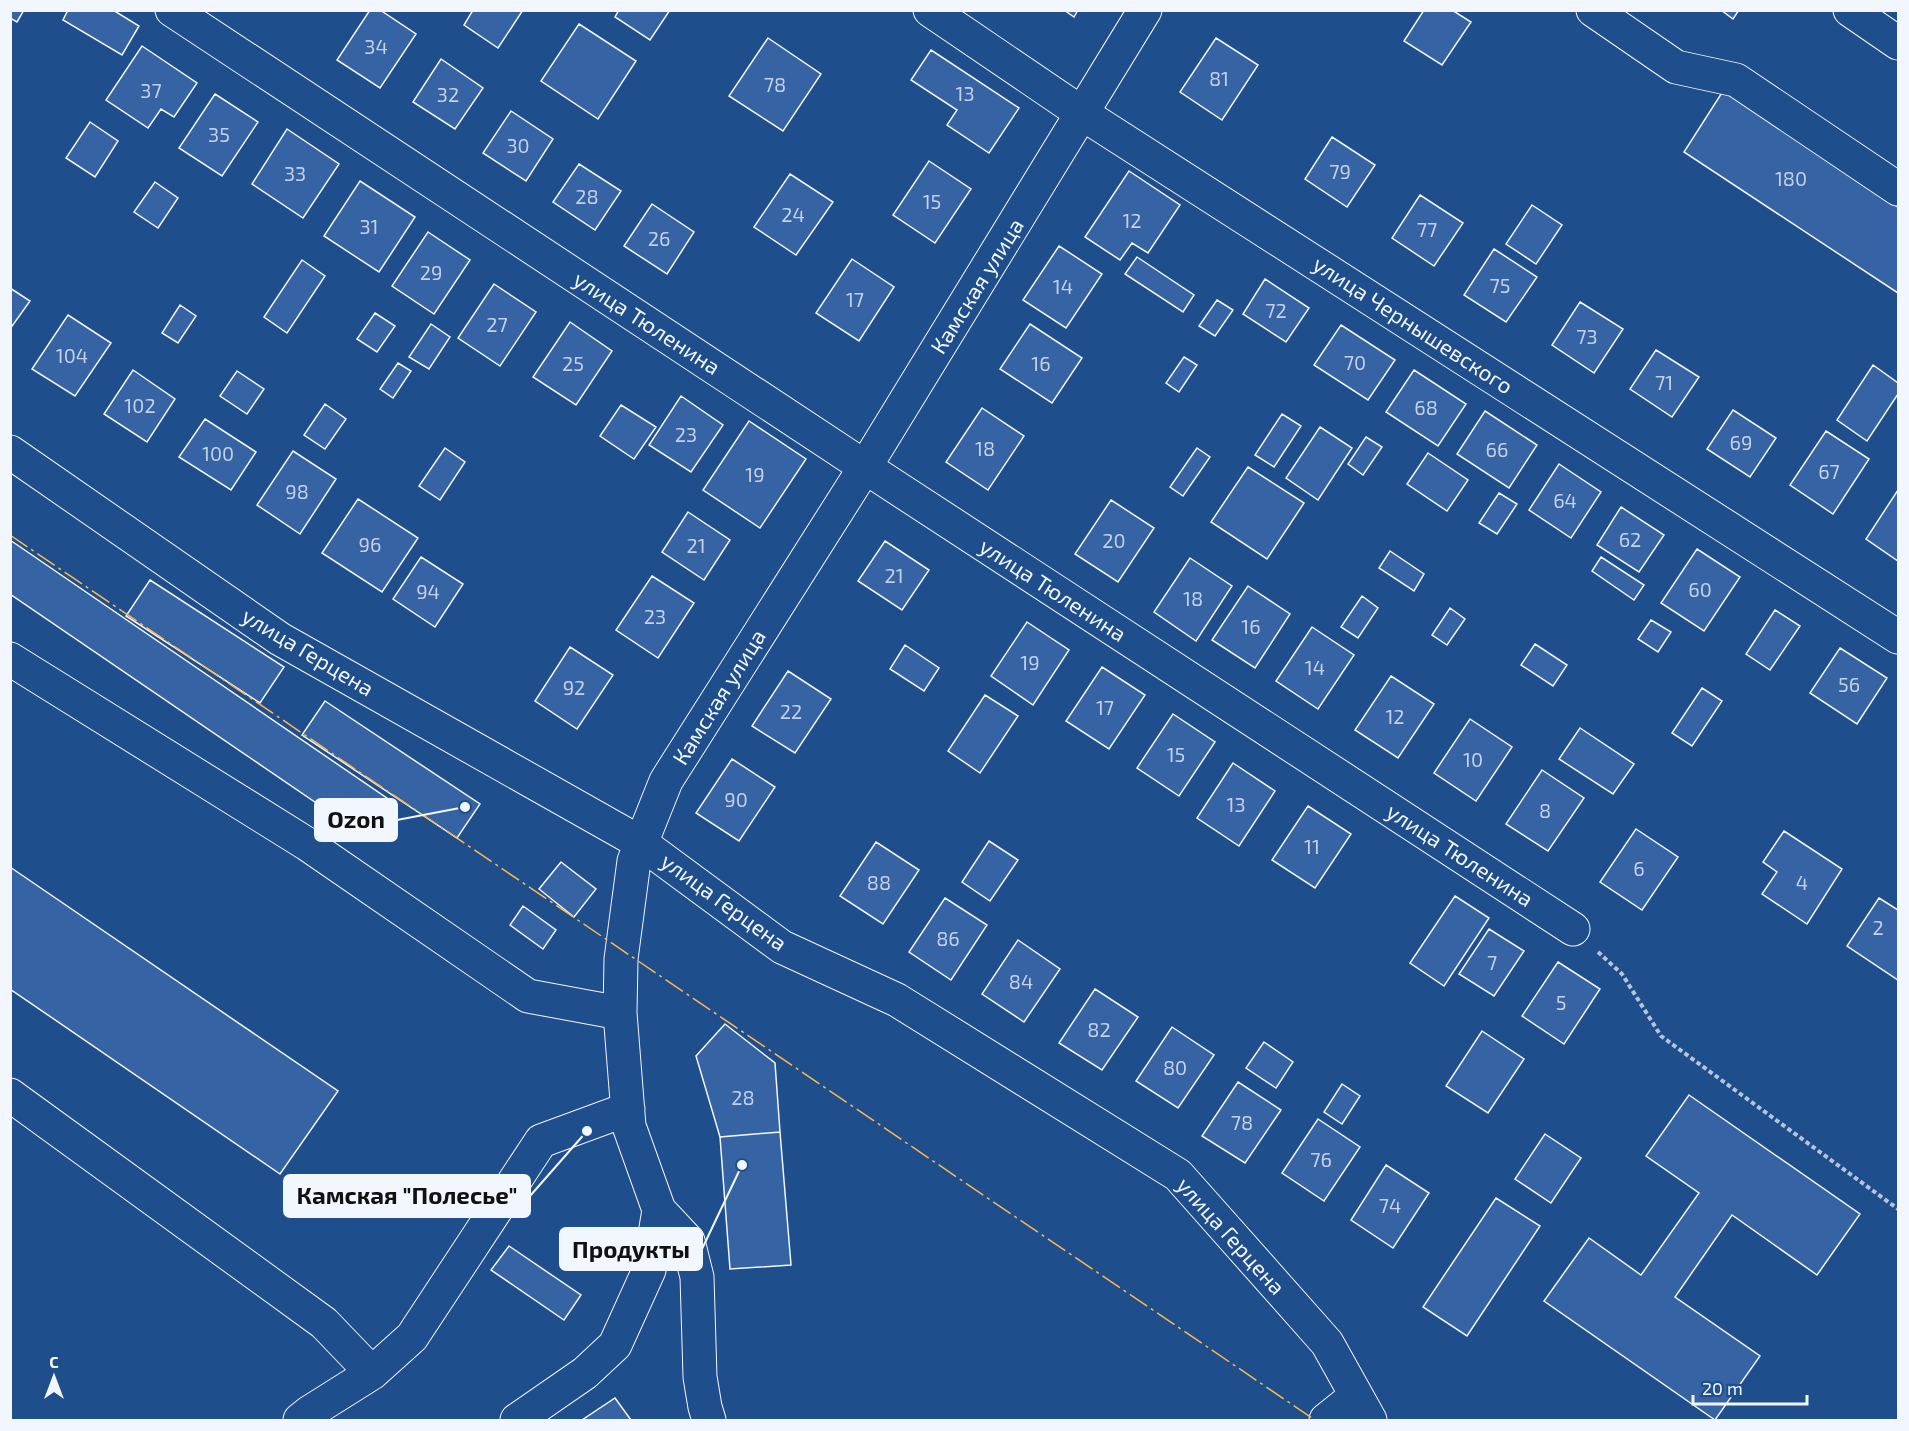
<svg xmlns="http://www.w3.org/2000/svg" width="1909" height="1431" viewBox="0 0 1909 1431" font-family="'Exo 2',sans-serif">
  <rect width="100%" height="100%" fill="#1f4e8c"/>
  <path fill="#3563a3" stroke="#f2f6ff" stroke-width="1.5" d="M10,10H24L17,22L10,18Z
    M68,10H113L139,26L122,55L63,20Z
    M370,10H380L416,34L380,88L337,60Z
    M473,10H523L498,48L464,25Z
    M619,10H670L650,40L615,17Z
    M1064,10H1078L1074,17Z
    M1424,10H1452L1471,22L1442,65L1404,41Z
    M1721,10H1739L1733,19Z
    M579,24L636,61L598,119L541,81Z
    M768,38L821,74L783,131L729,96Z
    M1216,38L1258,65L1222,120L1180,92Z
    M142,46L197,83L174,117L161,109L148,128L106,100Z
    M931,50L1019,108L989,153L947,125L957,110L911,80Z
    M441,59L483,88L455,129L413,102Z
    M1723,91L1898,207V293L1684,152Z
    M215,94L258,122L222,176L179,148Z
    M511,111L553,139L526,181L483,153Z
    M90,122L118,141L95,177L66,158Z
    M287,129L339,164L303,218L252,184Z
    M1332,137L1375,165L1347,207L1305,179Z
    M929,161L971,189L935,243L893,215Z
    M579,164L621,191L595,230L553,202Z
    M1129,171L1180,205L1148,253L1132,243L1120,260L1085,237Z
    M790,174L833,202L796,255L754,227Z
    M360,181L415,217L379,272L324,236Z
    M155,182L178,198L158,228L134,212Z
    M1420,195L1463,223L1434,266L1392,238Z
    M652,204L694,232L667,274L624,246Z
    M1532,205L1562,225L1536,264L1506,244Z
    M428,232L470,260L434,314L392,286Z
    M1059,246L1102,274L1066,328L1023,300Z
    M1494,249L1537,277L1506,322L1464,295Z
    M1137,257L1194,295L1183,312L1125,274Z
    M852,259L894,287L859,341L816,313Z
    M302,260L325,276L287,333L264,317Z
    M1265,279L1309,308L1286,342L1243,314Z
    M494,284L536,312L500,366L458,338Z
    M10,288L30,301L10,329Z
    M1217,300L1233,310L1215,336L1199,326Z
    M1580,302L1623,329L1594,373L1552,345Z
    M180,305L196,316L178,343L162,333Z
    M375,313L395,326L377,352L357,339Z
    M68,315L111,343L75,396L32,369Z
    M570,322L612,351L576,405L533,377Z
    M431,324L450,337L429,369L409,357Z
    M1030,324L1082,358L1052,403L1000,369Z
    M1341,325L1395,360L1368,400L1314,365Z
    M1656,350L1699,377L1672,417L1630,389Z
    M1184,357L1197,365L1179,392L1166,383Z
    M398,363L411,371L393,398L380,389Z
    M1873,365L1898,383V394L1867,441L1837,420Z
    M133,370L175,399L147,442L104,414Z
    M1414,370L1466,404L1438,446L1386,412Z
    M237,371L264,389L247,414L220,396Z
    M681,396L723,425L691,472L649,445Z
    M325,404L346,419L325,449L304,435Z
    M621,405L656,427L634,459L600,436Z
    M982,408L1024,436L988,490L946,462Z
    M1733,410L1776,438L1750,477L1707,449Z
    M1485,411L1537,445L1509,488L1457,454Z
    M1282,414L1301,426L1274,467L1255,455Z
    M205,419L256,452L231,490L179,457Z
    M749,421L806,459L760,528L703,490Z
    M1320,427L1352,448L1318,500L1286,478Z
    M1826,431L1869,459L1833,514L1790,485Z
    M1366,437L1382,447L1363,475L1348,464Z
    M445,448L465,462L440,500L419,486Z
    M1197,448L1210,457L1183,496L1170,487Z
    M293,451L336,479L300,534L257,505Z
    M1428,453L1468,480L1447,511L1407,484Z
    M1559,464L1601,492L1571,538L1529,510Z
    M1248,467L1304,503L1267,559L1211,522Z
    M1898,490V561L1866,539Z
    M1499,493L1517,504L1497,534L1479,523Z
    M358,499L418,538L382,592L322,553Z
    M1111,500L1154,528L1118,582L1075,554Z
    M1621,507L1664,535L1639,572L1597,545Z
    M688,512L730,540L704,580L662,552Z
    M10,540L397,805L372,841L10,594Z
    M885,541L929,570L902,610L858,581Z
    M1697,549L1740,577L1704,631L1661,603Z
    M1390,551L1424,574L1414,591L1379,568Z
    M421,557L463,584L435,627L393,599Z
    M1601,557L1644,585L1634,600L1592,571Z
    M1190,558L1232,586L1196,641L1154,612Z
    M652,576L694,603L658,658L616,630Z
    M150,580L284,667L260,703L126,616Z
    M1248,586L1290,614L1255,668L1212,640Z
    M1362,596L1378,608L1358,638L1341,627Z
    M1450,608L1465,619L1447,645L1432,635Z
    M1775,610L1800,626L1770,670L1746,654Z
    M1651,620L1671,632L1658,652L1638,639Z
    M1027,622L1069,650L1033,705L991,676Z
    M1312,627L1354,655L1318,709L1276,681Z
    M1535,644L1567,665L1553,686L1521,665Z
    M905,645L939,668L924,691L890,669Z
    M570,647L613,675L577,729L535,701Z
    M1840,648L1887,678L1857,724L1810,693Z
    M1102,667L1145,695L1109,749L1066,721Z
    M788,671L831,699L795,753L752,726Z
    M1391,676L1434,704L1398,758L1355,730Z
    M1702,688L1722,701L1692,746L1672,733Z
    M985,695L1018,716L980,773L948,751Z
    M325,701L480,804L457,838L302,735Z
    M1173,714L1215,742L1179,796L1137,768Z
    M1470,719L1512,747L1476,801L1434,773Z
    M1580,728L1634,764L1613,794L1559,759Z
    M732,759L775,787L739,841L696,813Z
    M1233,763L1275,791L1239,846L1197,818Z
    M1542,770L1584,798L1548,851L1506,824Z
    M1308,806L1351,834L1315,888L1272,860Z
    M1636,829L1678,857L1642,910L1600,882Z
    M1784,831L1842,869L1807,924L1762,894L1777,872L1763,862Z
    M989,841L1018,860L990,901L962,882Z
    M876,842L919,870L883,924L840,896Z
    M561,862L596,889L574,917L539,889Z
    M10,867L338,1091L280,1174L10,989Z
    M1455,896L1489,918L1444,986L1410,963Z
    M945,898L987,925L951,980L909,952Z
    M1879,898L1898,910V980L1847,946Z
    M523,906L556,930L543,949L510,925Z
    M1489,929L1524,951L1494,996L1459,974Z
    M1018,940L1060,969L1024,1022L982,994Z
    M1558,962L1600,989L1564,1044L1522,1016Z
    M1095,989L1138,1017L1102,1070L1059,1043Z
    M725,1024L775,1063L780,1132L720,1137L696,1056Z
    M1172,1027L1214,1055L1178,1108L1136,1081Z
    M1482,1031L1524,1059L1488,1113L1446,1086Z
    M1264,1042L1293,1062L1276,1088L1246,1068Z
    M1238,1082L1281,1110L1245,1163L1202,1136Z
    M1342,1084L1360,1096L1342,1124L1324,1112Z
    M1689,1095L1860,1214L1817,1275L1732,1215L1675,1297L1760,1356L1715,1420L1544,1301L1589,1238L1641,1275L1699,1193L1646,1156Z
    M1318,1119L1360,1147L1324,1201L1282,1173Z
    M780,1132L791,1265L730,1269L720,1137Z
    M1545,1134L1581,1158L1551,1203L1515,1179Z
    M1386,1165L1429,1193L1393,1248L1351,1220Z
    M1496,1198L1540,1226L1467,1336L1423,1307Z
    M509,1246L581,1295L564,1320L491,1270Z
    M615,1398L631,1420H582Z"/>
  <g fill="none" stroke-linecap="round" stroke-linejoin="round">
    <g stroke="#f2f6ff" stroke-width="35">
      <path id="minor" d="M172,10L865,467L1573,929
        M930,10L1083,114L1898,637
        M1593,10L1676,67L1736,80L1898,189
        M1850,10L1898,43
        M10,452L280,639L641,843L782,947L897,1000L1178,1175L1327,1343L1370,1420
        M10,659L307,844L528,996L620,1013
        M10,1095L324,1323L372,1373
        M659,1210L688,1241L697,1277L700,1377L705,1407L709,1420
        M300,1420L310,1412L372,1373L412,1337L541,1141L628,1109
        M517,1420L585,1373L615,1345L649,1270L659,1210L629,1126L620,1013L621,959L634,861L666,781L865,467L1145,10
        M1326,1420L1356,1396"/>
    </g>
    <path stroke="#b3c4dc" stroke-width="4" stroke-dasharray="4.5 3" stroke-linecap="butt" d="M1598,952L1622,974L1661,1036L1898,1209"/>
    <use href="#minor" stroke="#1f4e8c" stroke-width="33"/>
    <path stroke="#ffb74d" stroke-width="1.5" stroke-dasharray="21 4.5 3 4.5" stroke-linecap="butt" d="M10,535L1315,1420"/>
  </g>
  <g text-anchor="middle" stroke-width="4.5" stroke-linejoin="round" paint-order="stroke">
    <g font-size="20" fill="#c3d1e8">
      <text x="376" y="54">34</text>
      <text x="1219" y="86">81</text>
      <text x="775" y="92">78</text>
      <text x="151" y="98">37</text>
      <text x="965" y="101">13</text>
      <text x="448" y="102">32</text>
      <text x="219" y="142">35</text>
      <text x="518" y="153">30</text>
      <text x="1340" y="179">79</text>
      <text x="295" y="181">33</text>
      <text x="1791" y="186">180</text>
      <text x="587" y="204">28</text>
      <text x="932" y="209">15</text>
      <text x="793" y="222">24</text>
      <text x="1132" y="228">12</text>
      <text x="369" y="234">31</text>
      <text x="1427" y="237">77</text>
      <text x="659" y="246">26</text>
      <text x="431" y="280">29</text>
      <text x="1500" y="293">75</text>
      <text x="1063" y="294">14</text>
      <text x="855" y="307">17</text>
      <text x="1276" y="318">72</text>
      <text x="497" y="332">27</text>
      <text x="1587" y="344">73</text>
      <text x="72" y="363">104</text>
      <text x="1355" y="370">70</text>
      <text x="573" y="371">25</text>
      <text x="1041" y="371">16</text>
      <text x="1664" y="390">71</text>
      <text x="140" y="413">102</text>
      <text x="1426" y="415">68</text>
      <text x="686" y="442">23</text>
      <text x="1741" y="450">69</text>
      <text x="985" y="456">18</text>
      <text x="1497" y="457">66</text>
      <text x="218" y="461">100</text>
      <text x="1829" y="479">67</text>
      <text x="755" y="482">19</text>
      <text x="297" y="499">98</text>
      <text x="1565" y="508">64</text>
      <text x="1630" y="547">62</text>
      <text x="1114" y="548">20</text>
      <text x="370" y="552">96</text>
      <text x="696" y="553">21</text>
      <text x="894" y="583">21</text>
      <text x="1700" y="597">60</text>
      <text x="428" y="599">94</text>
      <text x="1193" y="606">18</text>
      <text x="655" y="624">23</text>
      <text x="1251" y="634">16</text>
      <text x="1030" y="670">19</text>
      <text x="1315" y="675">14</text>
      <text x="1849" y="692">56</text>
      <text x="574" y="695">92</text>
      <text x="1105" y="715">17</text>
      <text x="791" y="719">22</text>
      <text x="1395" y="724">12</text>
      <text x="1176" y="762">15</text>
      <text x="1473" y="767">10</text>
      <text x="736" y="807">90</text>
      <text x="1236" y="812">13</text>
      <text x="1545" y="818">8</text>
      <text x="1312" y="854">11</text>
      <text x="1639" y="876">6</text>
      <text x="879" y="890">88</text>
      <text x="1802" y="890">4</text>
      <text x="1878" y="935">2</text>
      <text x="948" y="946">86</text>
      <text x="1492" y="970">7</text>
      <text x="1021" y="989">84</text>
      <text x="1561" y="1010">5</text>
      <text x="1099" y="1037">82</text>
      <text x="1175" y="1075">80</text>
      <text x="743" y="1105">28</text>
      <text x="1242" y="1130">78</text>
      <text x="1321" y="1167">76</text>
      <text x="1390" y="1213">74</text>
    </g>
    <g font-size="22" fill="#f2f6ff" stroke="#1f4e8c">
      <text transform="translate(977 286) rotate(-58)" y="8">Камская улица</text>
      <text transform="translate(647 323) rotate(33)" y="8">улица Тюленина</text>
      <text transform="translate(1413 325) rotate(33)" y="8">улица Чернышевского</text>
      <text transform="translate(1053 590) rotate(33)" y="8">улица Тюленина</text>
      <text transform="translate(308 652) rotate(31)" y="8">улица Герцена</text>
      <text transform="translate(719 697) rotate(-58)" y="8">Камская улица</text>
      <text transform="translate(1460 855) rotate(33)" y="8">улица Тюленина</text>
      <text transform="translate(724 902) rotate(36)" y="8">улица Герцена</text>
      <text transform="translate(1231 1236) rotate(48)" y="8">улица Герцена</text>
    </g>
  </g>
  <path fill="none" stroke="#f2f6ff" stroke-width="2" d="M465 807L397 820M587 1131L530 1196M742 1165L702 1249"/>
  <g fill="#f2f6ff" stroke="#1f4e8c" stroke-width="2">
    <circle cx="465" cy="807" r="6"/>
    <circle cx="587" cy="1131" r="6"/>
    <circle cx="742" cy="1165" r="6"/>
  </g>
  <g fill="#f2f6ff" stroke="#f2f6ff" stroke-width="2">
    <rect x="315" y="799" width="82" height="42" rx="6"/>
    <rect x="284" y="1175" width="246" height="42" rx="6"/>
    <rect x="560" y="1228" width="142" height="42" rx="6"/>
  </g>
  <g font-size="24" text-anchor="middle" font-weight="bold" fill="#111">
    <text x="356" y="828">Ozon</text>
    <text x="407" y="1204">Камская "Полесье"</text>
    <text x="631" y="1258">Продукты</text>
  </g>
  <rect width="1909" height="1431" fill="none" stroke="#f2f6ff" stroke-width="24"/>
  <g transform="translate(54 1377)" stroke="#1f4e8c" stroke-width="4.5" paint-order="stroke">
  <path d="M0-4.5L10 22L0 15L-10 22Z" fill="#f2f6ff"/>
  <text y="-9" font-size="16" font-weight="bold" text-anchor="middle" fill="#f2f6ff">С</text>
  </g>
  <path d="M1693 1395v9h114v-9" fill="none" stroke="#f2f6ff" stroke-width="3"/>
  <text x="1702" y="1395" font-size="18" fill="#f2f6ff" stroke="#1f4e8c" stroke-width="4.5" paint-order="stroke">20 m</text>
</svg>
